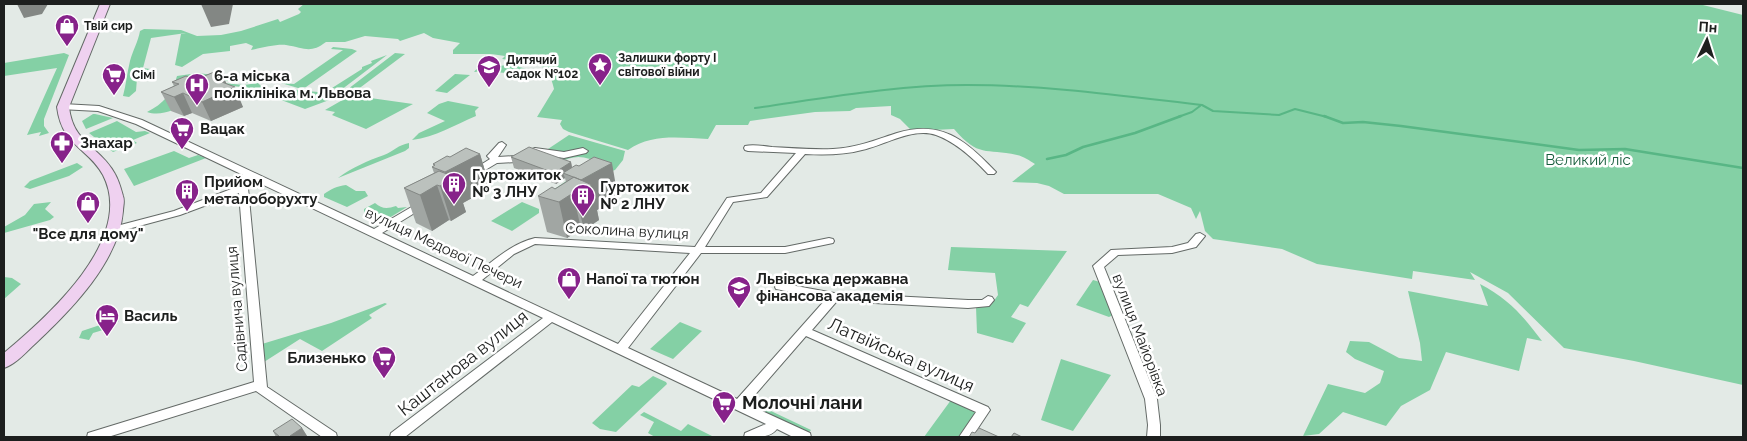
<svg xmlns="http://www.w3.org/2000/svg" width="1747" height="441" viewBox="0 0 1747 441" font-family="Raleway,sans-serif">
  <rect width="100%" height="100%" fill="#e3eae6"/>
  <path fill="#84d0a5" d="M304,4H1699L1743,15V385L1634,361L1564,348L1508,293L1470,272L1475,280L1413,271L1412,279L1317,264L1282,249L1213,239L1205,231L1200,211L1196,219L1191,208L1158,194H1064L1049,186L1037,183L1012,182L1035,164C1030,161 1023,156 1017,155C985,148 979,158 954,129L912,131L900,119L891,115V106L856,108L850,111L815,112L750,121L748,125H716L708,139C681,138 652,133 628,150L569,132L563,129L560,124L562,120L537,117L554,89C548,58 528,62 502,59L505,56L491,54H453V50L460,43L433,38L424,33L400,41L398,39L365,36L345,42H326C310,54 305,48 286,45C276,44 262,48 251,50L253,46L246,43L230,46V51L203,54L182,67L175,65L181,34L186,33L151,38L143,68L150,69L137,78L136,91L129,97L123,96C126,85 127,73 130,61C133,50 138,42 140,31L144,29L181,30L197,36L221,35L241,31L278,19L280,22L299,14L301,12L298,9Z
    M333,47L352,49L357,51L306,87L298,88L281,83L294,84L343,50L331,49Z
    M64,53L69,55L44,119V126L49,133L39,136L41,132L27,135L57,68L4,76V63Z
    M395,53L405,54L357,90L348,89Z
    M387,55L341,90L332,88L362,69V67L372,63L371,61Z
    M485,59L494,61L493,65L500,66L518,63L519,67L531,70L535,74C515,76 494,70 474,72L480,65L479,61Z
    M198,73L250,80L249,83L218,80C199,94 171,120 147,112C163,104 173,93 177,76Z
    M455,74L470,75L447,93L435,91Z
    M223,83L244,85L258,83L270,95C263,102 258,100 250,96L254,93L242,87L223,85Z
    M285,89L329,93L332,99L305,109L276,98Z
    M342,94L413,104L366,129L332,115L335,112L325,110L346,98L340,96Z
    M448,101L479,107L475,111L476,116C454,125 436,137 412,140L419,133L445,121L427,113L439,104Z
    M93,114H95L113,118L86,129L82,121Z
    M117,121L136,132L145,131L150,133L133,140L137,143L113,152L89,133Z
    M569,135L625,151L623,160L615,170L550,192L590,165V159C578,155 570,157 559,163L545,151Z
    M409,143V148L405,151L338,178C353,167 367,161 384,155C394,151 398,145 409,143Z
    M174,151L189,158L198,155L206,158L134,186L124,169Z
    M77,163L83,167L69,176L30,189L24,187L30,181Z
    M346,185L356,191H365L368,196L347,207L324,197V194C331,189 337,186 346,185Z
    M51,202L45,209L54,217L50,220L4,233V227L25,215L34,204Z
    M522,202L539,209V213L512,231L491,221Z
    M375,203C382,209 387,209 396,206L398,208L407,207L381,223L369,219V216L364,213V209Z
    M951,247L1067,251L1028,307L1020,304L1011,317L1026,323L1013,343L977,333L976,307L991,305L998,295L995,273L948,270Z
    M4,277L12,278L21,284L4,299Z
    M1093,280L1100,282L1113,315L1109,317L1076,305Z
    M1480,284C1509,299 1523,316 1542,341L1527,338L1519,371L1446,352L1430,390L1401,406L1386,426L1343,412L1319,434L1303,436L1328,384L1365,393L1380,383L1384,371L1355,359L1346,352L1350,341L1369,342L1399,358L1422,361L1420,343L1408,291L1488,306Z
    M385,303L387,304L369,315L372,318L322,351L300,339L264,362L262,344L331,323Z
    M110,316H116L119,321L113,327L93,333L89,340L79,338L82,331L100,325L102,319Z
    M680,322L702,331L673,359L650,349Z
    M1061,359L1111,375L1073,431L1041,420Z
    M653,376L666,382L667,384L616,432L600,429L592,423L632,385L639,387Z
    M748,400L811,430L806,436L743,405Z
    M951,400L977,411L958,437H924Z
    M644,412L681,431L688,424L714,437H655L648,433L654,422L640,415Z"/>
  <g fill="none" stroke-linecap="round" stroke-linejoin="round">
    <path stroke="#58b685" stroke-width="2" d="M755,108C825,98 896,85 967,85C1046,85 1124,96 1202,105L1213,111L1279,115L1295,109L1327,117
      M1178,117L1192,112L1200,106"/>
    <path stroke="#58b685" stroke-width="2.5" d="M1324,116L1343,123L1363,122L1401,126L1579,150L1625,149L1743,168
      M1047,159L1066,155L1083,147L1135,133L1181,116"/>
    <g stroke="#646a67" stroke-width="2">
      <path id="minor" d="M63,104L99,106L142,120L374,229L420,202H426L428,204L426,206L382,233L473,276C494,261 510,244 535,238L695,247L727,198L761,193L796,153L748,151L745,150L744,148L745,146C753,144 763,146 772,147C792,148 813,150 833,149C856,148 875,140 897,133C941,120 964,139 994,170L996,172L994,174H988C974,159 956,142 936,135C913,127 885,145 862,150C844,155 824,155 805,154L767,197L733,202L705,247H785L829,238L833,239L834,241L833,243L785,253H701L628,348L737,399L826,299L776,289L775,287L776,285L780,283L834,293L968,300H982L988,296L992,297L994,300L989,306L968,308L837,301L812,330L988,407L990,410L972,437H959L976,412L806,336L747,404L810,433L811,437H793L777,429C769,439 755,437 744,437L745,433L766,424L552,322L405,437H390L391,433L543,318L251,179L248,188L267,387L336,433L337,437H322L256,391L108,437H87L88,433L254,382L239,193L180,215L113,233L108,230L109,228L174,211L239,186L243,175L136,124L98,111L60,109V105ZM535,244L690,253L618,344L482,280L514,254Z
        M502,142L506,145L498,157L515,156L535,148L564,152L583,148L588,151L586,153L564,158L536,154L516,162L497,163L477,175H471L469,173L471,171L490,159L487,156L489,154L499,143Z
        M1200,233L1205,236L1196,247L1172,253L1118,255L1104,267L1157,399L1160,425V437H1147L1148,425L1145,399L1093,266L1111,250L1172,247L1188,243L1196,234Z"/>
    </g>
    <g stroke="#646a67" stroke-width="2">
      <path id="secondary" d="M100,4H110L69,107C73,144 100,146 115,174C119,181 121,189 123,196C125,201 123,206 123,211C119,261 72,309 37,342C27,351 16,364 4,368V353C47,317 136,239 103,175C88,147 62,147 57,107Z"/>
    </g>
    <use href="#minor" fill="#fff" fill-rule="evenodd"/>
    <use href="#secondary" fill="#efd1f0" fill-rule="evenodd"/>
  </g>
  <path fill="#a1a6a3" d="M172,82L227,84L243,107L211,121L192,113L184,116L171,111L161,92L174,86Z
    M480,154L490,188L463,203L466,212L451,221L449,220L432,231L416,223L404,188L434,173L432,167L434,166L433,164L450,157Z
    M511,157L571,162L572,168L618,198L597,210L599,220L584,230L581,229L567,238L547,232L538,196L555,189L566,182L565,178L556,184L514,168Z
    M302,428L307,436L305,437H276L273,431Z"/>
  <path fill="#838784" d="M17,4H48L42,14L24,18Z
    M201,4H233L229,24L211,27Z
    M223,75L229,90L235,87L243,107L211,121L202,102L214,79Z
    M183,93L192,113L184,116L174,97Z
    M480,154L490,188L463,203L466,212L451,221L440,186L448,181L445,172Z
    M571,162L573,173H563L565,178L556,184L554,173Z
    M612,163L618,198L597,210L599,220L584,230L576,195L581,180Z
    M437,185L449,220L432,231L420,195Z
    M573,193L581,229L567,238L559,202Z
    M302,428L307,436L305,437H290V436Z"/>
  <path fill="#bbc1bd" stroke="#838784" d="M214,72L223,75L214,79L235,87L202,102L183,93L174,97L161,92L179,84L172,82L186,76L195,80Z
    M529,147L571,162L554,173L511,157Z
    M466,148L480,154L445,172L432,167L435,165L433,164L447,156L450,157Z
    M594,157L612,163L581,180L563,173L576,165L579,166Z
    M439,171L455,177L440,186L437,185L420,195L404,188Z
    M574,177L592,185L576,195L573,193L559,202L538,196L552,187L555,189Z
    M292,419L302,428L290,436L291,437H279H280L273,431Z
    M979,428L999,437H969L972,432L975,433Z
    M1014,433L1022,437H1011Z"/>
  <defs>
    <g id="shop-pin" transform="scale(1.25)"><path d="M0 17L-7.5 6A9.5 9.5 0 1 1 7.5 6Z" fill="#87228a" stroke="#fff"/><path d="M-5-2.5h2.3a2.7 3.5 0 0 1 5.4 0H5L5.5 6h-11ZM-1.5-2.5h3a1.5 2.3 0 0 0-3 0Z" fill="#fff"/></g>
    <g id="sight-pin" transform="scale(1.25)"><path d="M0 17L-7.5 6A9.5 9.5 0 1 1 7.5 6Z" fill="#87228a" stroke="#fff"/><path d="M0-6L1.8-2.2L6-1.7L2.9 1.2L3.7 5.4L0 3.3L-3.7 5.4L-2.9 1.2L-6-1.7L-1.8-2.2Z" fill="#fff"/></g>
    <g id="school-pin" transform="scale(1.25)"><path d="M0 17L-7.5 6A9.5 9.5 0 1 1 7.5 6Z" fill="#87228a" stroke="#fff"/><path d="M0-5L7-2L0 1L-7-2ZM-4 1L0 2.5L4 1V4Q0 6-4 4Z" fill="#fff"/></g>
    <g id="supermarket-pin" transform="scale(1.25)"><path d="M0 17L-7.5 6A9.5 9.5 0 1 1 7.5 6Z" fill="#87228a" stroke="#fff"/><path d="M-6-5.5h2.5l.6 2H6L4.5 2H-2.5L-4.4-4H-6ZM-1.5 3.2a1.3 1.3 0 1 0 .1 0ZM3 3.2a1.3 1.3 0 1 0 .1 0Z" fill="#fff"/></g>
    <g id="hospital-pin" transform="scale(1.25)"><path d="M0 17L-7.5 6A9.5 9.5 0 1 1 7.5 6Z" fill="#87228a" stroke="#fff"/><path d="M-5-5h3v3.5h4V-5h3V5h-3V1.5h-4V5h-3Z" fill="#fff"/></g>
    <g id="pharmacy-pin" transform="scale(1.25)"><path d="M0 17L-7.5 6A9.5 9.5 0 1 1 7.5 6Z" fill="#87228a" stroke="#fff"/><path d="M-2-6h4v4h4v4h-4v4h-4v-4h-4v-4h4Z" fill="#fff"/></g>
    <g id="building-pin" transform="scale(1.25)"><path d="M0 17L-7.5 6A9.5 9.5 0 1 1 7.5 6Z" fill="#87228a" stroke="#fff"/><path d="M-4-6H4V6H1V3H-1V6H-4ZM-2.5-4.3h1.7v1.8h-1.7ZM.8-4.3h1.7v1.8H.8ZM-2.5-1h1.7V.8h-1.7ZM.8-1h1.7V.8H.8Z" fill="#fff"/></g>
    <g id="university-pin" transform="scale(1.25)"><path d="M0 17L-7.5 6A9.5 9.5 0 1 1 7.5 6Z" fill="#87228a" stroke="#fff"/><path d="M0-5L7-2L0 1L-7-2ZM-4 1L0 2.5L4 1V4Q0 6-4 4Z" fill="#fff"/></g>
    <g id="hotel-pin" transform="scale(1.25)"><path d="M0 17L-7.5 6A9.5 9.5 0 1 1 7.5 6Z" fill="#87228a" stroke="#fff"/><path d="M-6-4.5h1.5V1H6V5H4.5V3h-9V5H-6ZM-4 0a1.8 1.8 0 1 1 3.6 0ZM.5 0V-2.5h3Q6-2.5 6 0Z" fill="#fff"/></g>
  </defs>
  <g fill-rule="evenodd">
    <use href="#shop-pin" x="67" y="26"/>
    <use href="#sight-pin" x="600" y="65"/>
    <use href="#school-pin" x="489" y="67"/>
    <use href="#supermarket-pin" x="114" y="75"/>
    <use href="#hospital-pin" x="197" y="85"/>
    <use href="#supermarket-pin" x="182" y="129"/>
    <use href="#pharmacy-pin" x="62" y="143"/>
    <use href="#building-pin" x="454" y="184"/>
    <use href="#building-pin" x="187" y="191"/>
    <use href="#building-pin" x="583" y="196"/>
    <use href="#shop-pin" x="88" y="203"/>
    <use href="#shop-pin" x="569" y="279"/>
    <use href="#university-pin" x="739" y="288"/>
    <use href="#hotel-pin" x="107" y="316"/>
    <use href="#supermarket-pin" x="384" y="358"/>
    <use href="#supermarket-pin" x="724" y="403"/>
  </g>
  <g text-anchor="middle" stroke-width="5" stroke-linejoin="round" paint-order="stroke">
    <g font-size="12" font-weight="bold" fill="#1d1f1e" stroke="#fff" text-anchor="start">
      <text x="84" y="30">Твій сир</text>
      <text x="618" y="62">Залишки форту І<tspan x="618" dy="14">світової війни</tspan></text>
      <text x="506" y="64">Дитячий<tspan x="506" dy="14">садок №102</tspan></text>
      <text x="132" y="79">Сімі</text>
    </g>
    <g font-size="15" font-weight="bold" fill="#1d1f1e" stroke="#fff" text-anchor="start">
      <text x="214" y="81">6-а міська<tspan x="214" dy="17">поліклініка м. Львова</tspan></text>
      <text x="200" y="134">Вацак</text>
      <text x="80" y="148">Знахар</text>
      <text x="472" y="180">Гуртожиток<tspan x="472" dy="17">№ 3 ЛНУ</tspan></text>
      <text x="204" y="187">Прийом<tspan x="204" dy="17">металоборухту</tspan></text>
      <text x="600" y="192">Гуртожиток<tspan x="600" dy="17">№ 2 ЛНУ</tspan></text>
      <text x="88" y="239" text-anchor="middle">"Все для дому"</text>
      <text x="586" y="284">Напої та тютюн</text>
      <text x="756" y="284">Львівська державна<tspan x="756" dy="17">фінансова академія</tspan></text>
      <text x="124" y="321">Василь</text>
      <text x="366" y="363" text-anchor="end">Близенько</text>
    </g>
    <g font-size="15" fill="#165d3c" stroke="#fff">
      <text x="1588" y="165">Великий ліс</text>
    </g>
    <g font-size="15" fill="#1d1f1e" stroke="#fff">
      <text transform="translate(627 231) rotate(3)" y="5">Соколина вулиця</text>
      <text transform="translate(444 248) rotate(25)" y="5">вулиця Медової Печери</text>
      <text transform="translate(237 309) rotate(-95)" y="5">Садівнича вулиця</text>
      <text transform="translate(1140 335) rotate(69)" y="5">вулиця Майорівка</text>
    </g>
    <g font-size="18" fill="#1d1f1e" stroke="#fff">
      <text transform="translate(901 355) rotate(24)" y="6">Латвійська вулиця</text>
      <text transform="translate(463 363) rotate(-38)" y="6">Каштанова вулиця</text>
    </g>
    <g font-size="18" font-weight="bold" fill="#1d1f1e" stroke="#fff" text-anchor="start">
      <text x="742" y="409">Молочні лани</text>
    </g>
  </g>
  <rect width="1747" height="441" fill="none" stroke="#1d1f1e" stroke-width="10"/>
  <g transform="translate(1707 40) rotate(4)" stroke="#ffffff" stroke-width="4" paint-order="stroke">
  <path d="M0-4L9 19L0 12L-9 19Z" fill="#1d1f1e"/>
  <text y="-8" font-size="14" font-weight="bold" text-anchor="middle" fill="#1d1f1e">Пн</text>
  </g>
</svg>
